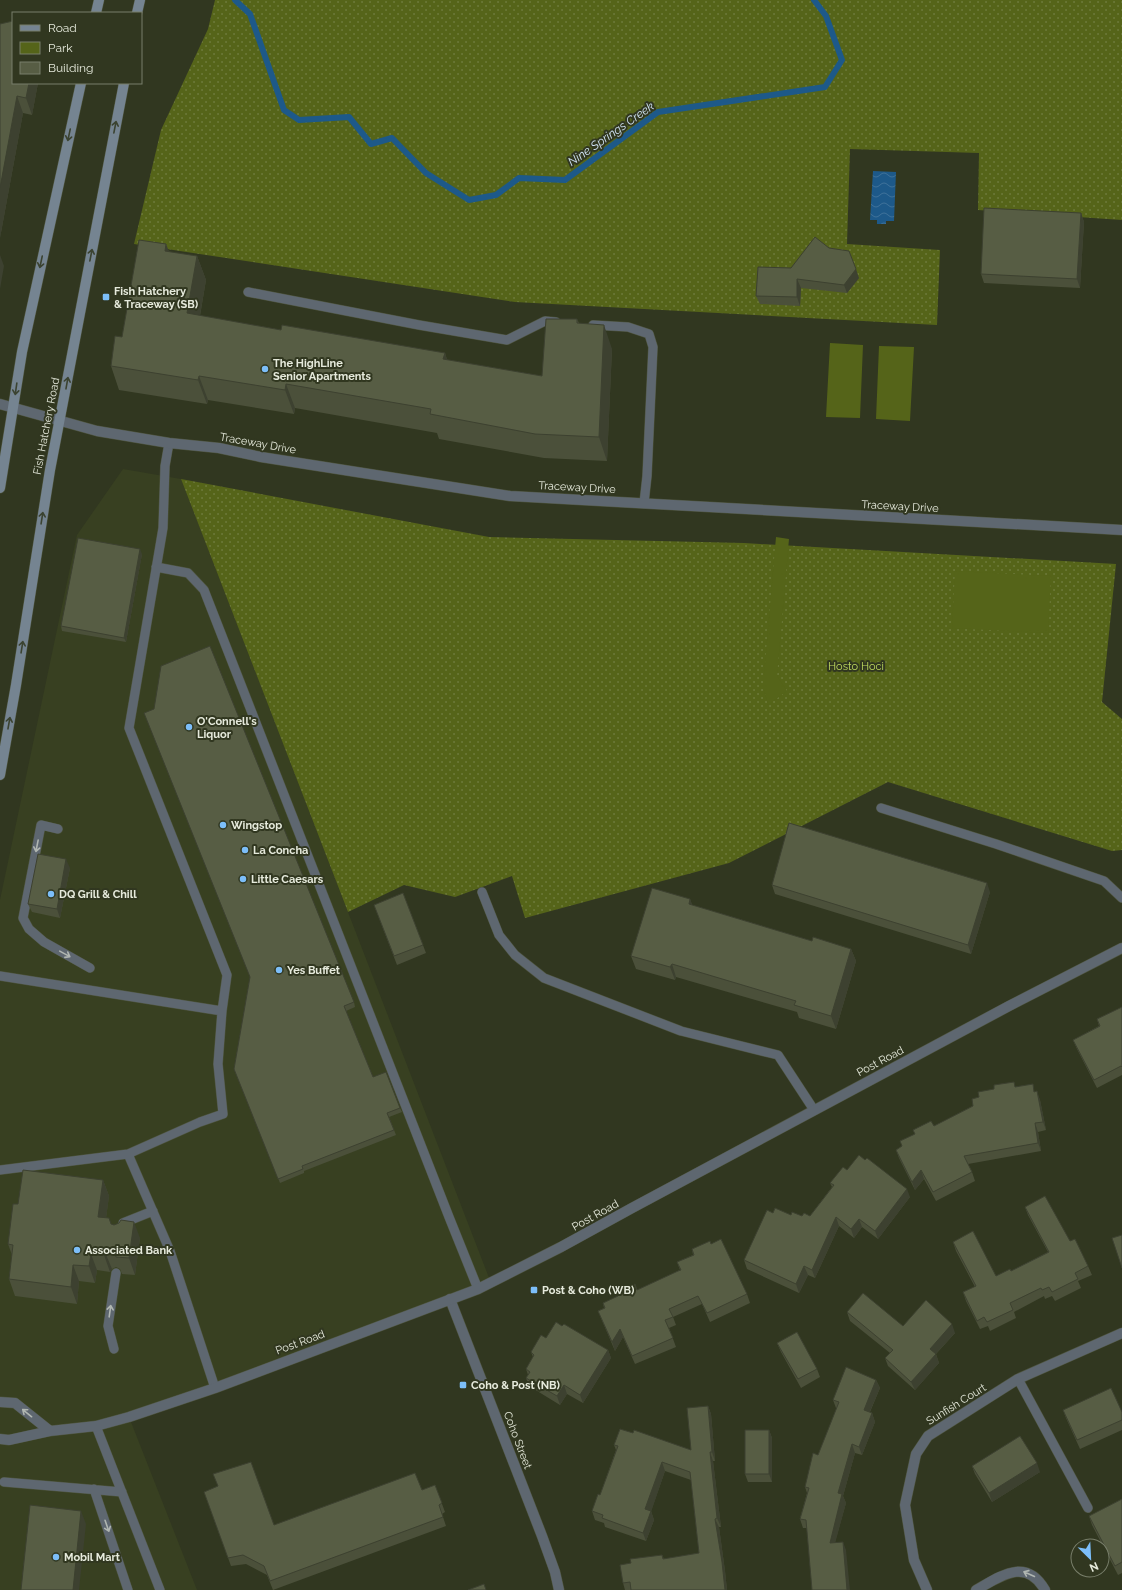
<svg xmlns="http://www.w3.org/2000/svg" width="1122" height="1590" viewBox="0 0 1122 1590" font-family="Raleway,sans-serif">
  <defs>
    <pattern id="green-dots" width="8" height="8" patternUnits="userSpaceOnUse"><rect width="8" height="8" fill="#556419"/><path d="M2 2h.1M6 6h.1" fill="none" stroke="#6d7a3a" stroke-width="1.8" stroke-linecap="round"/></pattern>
    <pattern id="water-waves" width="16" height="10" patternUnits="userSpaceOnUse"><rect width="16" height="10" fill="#1d5989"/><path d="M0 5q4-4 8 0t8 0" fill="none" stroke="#3e7199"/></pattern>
  </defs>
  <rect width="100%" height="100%" fill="#313720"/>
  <path fill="#384021" d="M123,469L181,479L491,1283L129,1417L197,1590H0V900L77,535Z"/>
  <path fill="url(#green-dots)" d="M215,0H1122V220L978,210L979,153L850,149L847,244L940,250L937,325L515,302L134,244L161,130L208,29Z
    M181,479L489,537L744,543L1116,564L1102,702L1122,719V850L1112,851L888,782L729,863L525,918L512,876L455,897L404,885L348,912Z"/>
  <path fill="#556419" d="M830,343L863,345L860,418L826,417Z
    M879,346L914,347L910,421L876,419Z
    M776,537L789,539L777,676L787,691L768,705L764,690V675Z
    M955,571L1051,576L1048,633L952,628Z"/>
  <path fill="url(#water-waves)" d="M873,171L896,172L894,221H886V224H877V220H870Z"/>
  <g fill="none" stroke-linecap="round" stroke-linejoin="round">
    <path stroke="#1d5989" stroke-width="6" d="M235,0L250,14L284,110L299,120L349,117L371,144L392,138L426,173L469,200L496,195L519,178L565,180L658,112L825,87L842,60L826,16L814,0"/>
    <g stroke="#4e543e" stroke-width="10">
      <path id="service" d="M248,292L419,325L507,340L545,321L556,322
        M593,325L628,327L649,334L653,347L647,476L644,503
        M169,443L165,466L163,528L129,728L227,975L222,1011
        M156,567L188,573L204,590L449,1217L478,1289
        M881,808L996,844L1104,881L1122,898
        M58,829L41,825L23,918L29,929L44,942L90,968
        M482,892L499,935L515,955L544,978L681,1031L778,1055L814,1110
        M0,976L222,1011L218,1064L223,1114L200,1122L128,1154
        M0,1170L128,1154L170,1251L215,1388
        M122,1229L123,1223L153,1211
        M114,1349L108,1326L116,1273
        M1018,1379L1088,1508
        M96,1426L160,1590
        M4,1482L122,1492
        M94,1489L128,1590"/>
    </g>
    <g stroke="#4e543e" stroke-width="11">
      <path id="minor" d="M0,404L97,431L169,443L219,448L261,457L510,496L1122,530
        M450,1299L542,1536L555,1572L559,1590
        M927,1590L914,1560L905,1505L916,1454L928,1436L1018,1379L1122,1333
        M976,1590C1001,1576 1026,1557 1045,1590"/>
    </g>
    <g stroke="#4e543e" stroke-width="11">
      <path id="tertiary" d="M0,1402L15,1403L50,1431
        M0,1439L9,1440L50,1431L96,1426L129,1417L215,1388L478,1289L561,1247L632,1208L1009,1006L1122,948"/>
    </g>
    <g stroke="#4e543e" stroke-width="11">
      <path id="secondary" d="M96,13L99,0
        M137,13L140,0
        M0,488L22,352L81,83
        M0,775L16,685L50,470L124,83"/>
    </g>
    <use href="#service" stroke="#5e6770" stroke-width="9"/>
    <use href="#minor" stroke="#5e6770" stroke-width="10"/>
    <use href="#tertiary" stroke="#5e6770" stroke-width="10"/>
    <use href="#secondary" stroke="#758491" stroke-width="10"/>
  </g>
  <path fill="#4b503a" d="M13,83H38L32,115L23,113L0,238Z
    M1081,213L1084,222L1080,288L984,283L981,274Z
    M166,244L169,252L197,256L206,280L200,316L281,330L445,353L447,360L542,376L577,319L579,323L612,349L607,461L544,458L439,439L437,433L295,408L294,414L208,400L207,404L119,390L111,366Z
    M758,267L859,278L847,293L801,288L800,306L760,304L756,296Z
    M142,554L126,642L62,631L61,626Z
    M70,868L60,918L32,912L28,904Z
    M772,885L990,892L971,954L775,894Z
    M403,893L426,953L397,965L374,905Z
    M690,899L692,905L812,941L851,949L856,961L836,1029L799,1018L797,1012L676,977L675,980L636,969L631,956Z
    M250,977L354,1002L355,1007L346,1011L373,1077L400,1108L402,1112L389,1117L396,1135L304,1171V1173L280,1183L234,1069Z
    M1122,1007V1075L1097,1088L1077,1049L1073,1040L1099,1026L1097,1019Z
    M1016,1087L1036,1092L1040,1100L1046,1130L1038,1132L1041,1151L968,1164L972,1172L975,1181L936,1201L924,1179L915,1190L899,1158L896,1150L902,1146L900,1141L915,1134L913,1130L934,1126L973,1106L979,1097Z
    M847,1170L910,1197L878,1239L862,1227L854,1238L839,1226L815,1278L808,1275L799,1293L747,1269L744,1260L791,1215L810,1216L832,1187L830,1183Z
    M103,1180L109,1196L106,1218L111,1224L140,1238L135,1275L122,1274L120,1269L116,1267L112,1269L110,1272L97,1270L95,1283L79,1281L77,1304L15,1296L9,1279L12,1255L8,1244L18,1204Z
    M1025,1207L1070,1241L1088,1266L1092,1275L1078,1281L1081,1288L1055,1301L1052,1296L1045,1299L1044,1296L1014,1312L1016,1318L990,1331L988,1326L980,1329L966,1301L963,1292L975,1287L956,1251L953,1242L996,1276L1011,1271L1048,1252L1028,1215Z
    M711,1244L747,1294L750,1303L710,1322L702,1304L673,1317L676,1325L669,1328L676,1347L635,1364L623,1337L615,1351L598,1311L604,1308L603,1303L637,1290L680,1270L677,1262L693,1255L692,1249Z
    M847,1312L903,1326L955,1333L936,1354L939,1363L915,1390L888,1366L885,1358L890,1353L850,1321Z
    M562,1326L608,1350L611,1358L583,1403L567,1394L560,1405L529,1386L526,1378L528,1375L526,1369L533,1357L531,1352L546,1338Z
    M777,1343L817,1369L820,1377L801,1388L781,1352Z
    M876,1380L880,1388L870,1412L872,1413L875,1422L862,1455L855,1453L843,1496L846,1503L835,1542L846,1550L807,1528H803L800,1519L807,1493L805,1487L837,1409L836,1408L833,1400Z
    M708,1406L711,1414L715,1461H713L721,1527H719L725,1571L727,1590H625L623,1583L631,1563L662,1555L664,1559L699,1553L691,1480L665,1471L651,1511L654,1520L646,1541L605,1527L604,1523L595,1520L592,1511L600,1495L616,1450L614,1445L633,1433L691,1450Z
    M1063,1410L1122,1412V1430L1080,1449L1066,1418Z
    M769,1430L772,1438V1482H748L745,1474Z
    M972,1466L1040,1472L992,1502L975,1474Z
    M435,1485L445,1512L442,1514L446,1526L273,1590L267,1575L246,1564L231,1566L204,1492L274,1525L422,1490Z
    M1122,1499V1573L1118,1575L1092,1525L1089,1516Z"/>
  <path fill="#3d4130" d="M29,83H38L32,115L26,98Z
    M17,96L23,113L0,238V188Z
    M1081,213L1084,222L1080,288L1077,279Z
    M166,244L175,268L165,251Z
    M0,255L4,266L0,289Z
    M197,256L206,280L196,338L187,313Z
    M856,269L859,278L847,293L844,285Z
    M797,279L801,288L800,306L797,297Z
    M604,325L612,349L607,461L599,437Z
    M445,353L453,377L443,359Z
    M199,376L208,400L207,404L198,380Z
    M286,384L295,408L294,414L285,390Z
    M140,549L142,554L126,642L124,638Z
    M66,859L70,868L60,918L57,909Z
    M987,883L990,892L971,954L968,945Z
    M690,899L695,912L689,904Z
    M851,949L856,961L836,1029L831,1016Z
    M672,964L676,977L675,980L670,967Z
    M1037,1091L1040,1100L1046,1130L1043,1122Z
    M1035,1123L1038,1132L1041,1151L1038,1143Z
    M921,1170L924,1179L915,1190L912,1182Z
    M103,1180L109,1196L104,1234L98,1217Z
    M907,1189L910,1197L878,1239L875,1231Z
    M836,1217L839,1226L815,1278L812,1270Z
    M859,1219L862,1227L854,1238L851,1229Z
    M134,1222L140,1238L135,1275L129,1258Z
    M105,1252L112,1269L110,1272L104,1255Z
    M91,1254L97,1270L95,1283L89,1266Z
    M73,1265L79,1281L77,1304L71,1287Z
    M804,1266L808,1275L799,1293L796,1284Z
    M952,1324L955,1333L933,1357L930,1349Z
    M620,1329L623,1337L615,1351L612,1342Z
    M608,1350L611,1358L583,1403L580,1395Z
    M936,1354L939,1363L915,1390L911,1382Z
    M876,1380L880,1388L867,1418L864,1410Z
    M564,1385L567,1394L560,1405L557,1396Z
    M708,1406L711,1414L715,1461L712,1452Z
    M872,1413L875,1422L862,1455L859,1447Z
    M769,1430L772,1438V1482L769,1474Z
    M852,1444L855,1453L843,1496L846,1503L833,1551L830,1543L838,1493Z
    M710,1452L713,1461L721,1527L717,1518Z
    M662,1462L665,1471L649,1518L645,1509Z
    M1037,1463L1040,1472L992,1502L989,1493Z
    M81,1511L86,1524L79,1590H73Z
    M651,1511L654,1520L646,1541L643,1533Z
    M715,1519L719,1527L725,1571L727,1590H725Z
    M843,1542L846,1550L850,1590H847Z"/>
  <path fill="#575d44" stroke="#3d4130" d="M13,21V83H29L26,98L17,96L0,188V24Z
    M984,208L1081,213L1077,279L981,274Z
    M815,237L829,248L849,251L856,269L844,285L797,279V297L756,296L758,267L791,268Z
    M139,240L166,244L165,251L197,256L187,313L281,330L282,325L445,353L443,359L542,376L546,319H577V323L604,325L599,437L535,434L430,414L431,409L286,384L285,390L199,376L198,380L111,366L115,336L122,337Z
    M78,538L140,549L124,638L61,626Z
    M210,646L354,1002L344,1006L373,1077L386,1072L400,1108L387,1113L394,1130L302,1166L303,1169L278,1179L234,1069L250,977L144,713L154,709L161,666Z
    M789,823L987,883L968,945L772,885Z
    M38,854L66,859L57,909L28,904Z
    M652,888L690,899L689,904L812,941L813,937L851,949L831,1016L794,1005L796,1001L672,964L670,967L631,956Z
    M403,893L423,945L394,956L374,905Z
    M1122,1007V1067L1121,1066L1094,1080L1073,1040L1100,1026L1097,1019Z
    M1014,1082L1015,1087L1033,1084L1034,1092L1037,1091L1043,1122L1035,1123L1038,1143L964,1156L972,1172L933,1192L921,1170L912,1182L896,1150L902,1146L900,1141L915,1134L913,1130L931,1121L934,1126L973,1106L972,1099L979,1097L978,1092L994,1089V1085Z
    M859,1155L865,1160L867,1158L907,1189L875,1231L859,1219L851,1229L836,1217L812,1270L804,1266L796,1284L744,1260L767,1210L773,1213L775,1208L791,1215L792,1212L802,1216L804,1213L810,1216L834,1185L830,1183L843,1167L847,1170Z
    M23,1170L103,1180L98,1217L109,1218L111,1224L114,1225L119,1223L121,1220L134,1222L129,1258L116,1257L114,1252L110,1250L105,1252L104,1255L91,1254L89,1266L73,1265L71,1287L9,1279L13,1245L8,1244L13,1204H18Z
    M1045,1196L1070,1241L1075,1239L1088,1266L1075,1273L1078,1279L1052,1292L1049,1287L1042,1290L1041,1288L1010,1303L1013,1310L987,1322L984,1317L977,1321L963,1292L976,1286L953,1242L973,1231L996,1276L1010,1269L1011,1271L1049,1252L1025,1207Z
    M1122,1235V1268L1112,1238Z
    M721,1239L747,1294L707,1313L698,1296L669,1309L673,1317L665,1320L673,1338L632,1356L620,1329L612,1342L598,1311L605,1308L603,1303L618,1296L617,1293L635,1284L637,1290L678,1271L681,1270L677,1262L694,1255L692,1249L710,1241L711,1244Z
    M863,1293L903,1326L926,1300L952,1324L930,1349L936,1354L911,1382L885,1358L893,1350L847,1312Z
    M556,1322L562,1326L564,1324L608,1350L580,1395L564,1385L557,1396L526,1378L530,1372L526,1369L534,1355L531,1352L541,1335L546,1338Z
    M797,1332L817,1369L798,1379L777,1343Z
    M846,1367L876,1380L864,1410L872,1413L859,1447L852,1444L838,1493L842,1494L830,1543L843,1542L847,1590H812L806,1520L800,1519L809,1488L805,1487L813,1453L818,1455L839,1402L833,1400Z
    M1111,1388L1122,1412V1420L1077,1440L1063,1410Z
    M708,1406L712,1452H710L717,1518L715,1519L722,1562L725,1590H631L630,1582L623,1583L620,1565L631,1563L630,1559L662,1555L663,1559L699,1553L690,1472L662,1462L645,1509L651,1511L643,1533L602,1518L603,1515L592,1511L598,1494L600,1495L618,1446L614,1445L620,1429L633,1433L634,1430L691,1450L687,1408Z
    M745,1430H769V1474H745Z
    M1020,1436L1037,1463L989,1493L972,1466Z
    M251,1462L274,1525L415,1473L422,1490L435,1485L442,1503L439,1505L443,1517L270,1581L264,1566L243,1555L228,1558L204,1492L218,1486L213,1474Z
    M1122,1499V1562L1115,1566L1089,1516Z
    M30,1505L81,1511L73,1590H21Z
    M484,1584L486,1590H468Z"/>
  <defs><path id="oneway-shaft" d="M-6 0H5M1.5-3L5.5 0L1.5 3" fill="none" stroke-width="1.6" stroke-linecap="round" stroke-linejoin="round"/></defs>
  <g stroke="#3b4331">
    <use href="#oneway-shaft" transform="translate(115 127) rotate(-79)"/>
    <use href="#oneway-shaft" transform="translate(69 135) rotate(102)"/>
    <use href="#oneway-shaft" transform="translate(91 255) rotate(-79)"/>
    <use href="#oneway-shaft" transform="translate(41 262) rotate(102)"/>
    <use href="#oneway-shaft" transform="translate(67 383) rotate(-80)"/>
    <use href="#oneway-shaft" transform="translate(16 389) rotate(98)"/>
    <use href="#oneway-shaft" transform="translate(42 518) rotate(-81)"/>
    <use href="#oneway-shaft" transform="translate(22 647) rotate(-81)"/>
    <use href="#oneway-shaft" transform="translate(9 723) rotate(-80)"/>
  </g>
  <g stroke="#b0b6b1">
    <use href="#oneway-shaft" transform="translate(37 846) rotate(101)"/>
    <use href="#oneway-shaft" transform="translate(65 954) rotate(29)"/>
    <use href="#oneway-shaft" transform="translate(110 1311) rotate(-82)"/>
    <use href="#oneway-shaft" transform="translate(27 1413) rotate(-141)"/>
    <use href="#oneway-shaft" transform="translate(107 1526) rotate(71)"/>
    <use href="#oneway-shaft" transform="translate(1029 1574) rotate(-156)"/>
  </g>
  <g fill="#7cbef9" stroke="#313720" stroke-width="1.5">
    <rect x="102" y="293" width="8" height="8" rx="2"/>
    <circle cx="265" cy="369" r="4"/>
    <circle cx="189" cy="727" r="4"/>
    <circle cx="223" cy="825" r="4"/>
    <circle cx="245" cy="850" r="4"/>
    <circle cx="243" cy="879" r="4"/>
    <circle cx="51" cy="894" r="4"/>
    <circle cx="279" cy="970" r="4"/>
    <circle cx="77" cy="1250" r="4"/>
    <rect x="530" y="1286" width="8" height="8" rx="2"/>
    <rect x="459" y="1381" width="8" height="8" rx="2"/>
    <circle cx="56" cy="1557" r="4"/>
  </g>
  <g text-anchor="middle" stroke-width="4" stroke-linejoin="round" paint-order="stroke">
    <g font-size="11" font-weight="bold" fill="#e6eadc" stroke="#313720" text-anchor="start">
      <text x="114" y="295">Fish Hatchery<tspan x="114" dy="13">&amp; Traceway (SB)</tspan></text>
      <text x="273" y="367">The HighLine<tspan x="273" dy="13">Senior Apartments</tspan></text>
      <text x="197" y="725">O'Connell's<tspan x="197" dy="13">Liquor</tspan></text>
      <text x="231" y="829">Wingstop</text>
      <text x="253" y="854">La Concha</text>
      <text x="251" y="883">Little Caesars</text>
      <text x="59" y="898">DQ Grill &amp; Chill</text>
      <text x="287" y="974">Yes Buffet</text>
      <text x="85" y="1254">Associated Bank</text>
      <text x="542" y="1294">Post &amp; Coho (WB)</text>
      <text x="471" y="1389">Coho &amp; Post (NB)</text>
      <text x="64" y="1561">Mobil Mart</text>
    </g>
    <g font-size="11" fill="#e6eadc" stroke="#313720">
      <text transform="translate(46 426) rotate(-79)" y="4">Fish Hatchery Road</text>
      <text transform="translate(258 443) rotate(10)" y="4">Traceway Drive</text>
      <text transform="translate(577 487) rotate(3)" y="4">Traceway Drive</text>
      <text transform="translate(900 506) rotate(3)" y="4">Traceway Drive</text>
      <text transform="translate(880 1061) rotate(-28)" y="4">Post Road</text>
      <text transform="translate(595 1215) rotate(-29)" y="4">Post Road</text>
      <text transform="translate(300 1342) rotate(-20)" y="4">Post Road</text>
      <text transform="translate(956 1404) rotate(-32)" y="4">Sunfish Court</text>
      <text transform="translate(518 1440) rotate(69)" y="4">Coho Street</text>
    </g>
    <g font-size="11" fill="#c0dc5f" stroke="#313720">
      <text x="856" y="670">Hosto Hoci</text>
    </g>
    <g font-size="12" font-style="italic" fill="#d2e4f5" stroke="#313720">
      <text transform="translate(611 134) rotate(-35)" y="4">Nine Springs Creek</text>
    </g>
  </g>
  <rect x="12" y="12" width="130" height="72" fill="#313720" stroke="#797f6b"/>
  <rect x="20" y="25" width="20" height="6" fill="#758491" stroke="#797f6b"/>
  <text x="48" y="32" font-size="12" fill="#e6eadc">Road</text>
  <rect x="20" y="42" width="20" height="12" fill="#556419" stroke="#797f6b"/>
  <text x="48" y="52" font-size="12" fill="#e6eadc">Park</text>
  <rect x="20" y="62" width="20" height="12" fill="#575d44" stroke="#797f6b"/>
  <text x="48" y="72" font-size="12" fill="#e6eadc">Building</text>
  <g transform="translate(1090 1558) rotate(156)"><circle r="19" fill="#313720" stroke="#797f6b"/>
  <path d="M0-3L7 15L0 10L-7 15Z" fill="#7cbef9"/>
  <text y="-6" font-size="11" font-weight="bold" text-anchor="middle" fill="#e6eadc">N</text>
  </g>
</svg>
